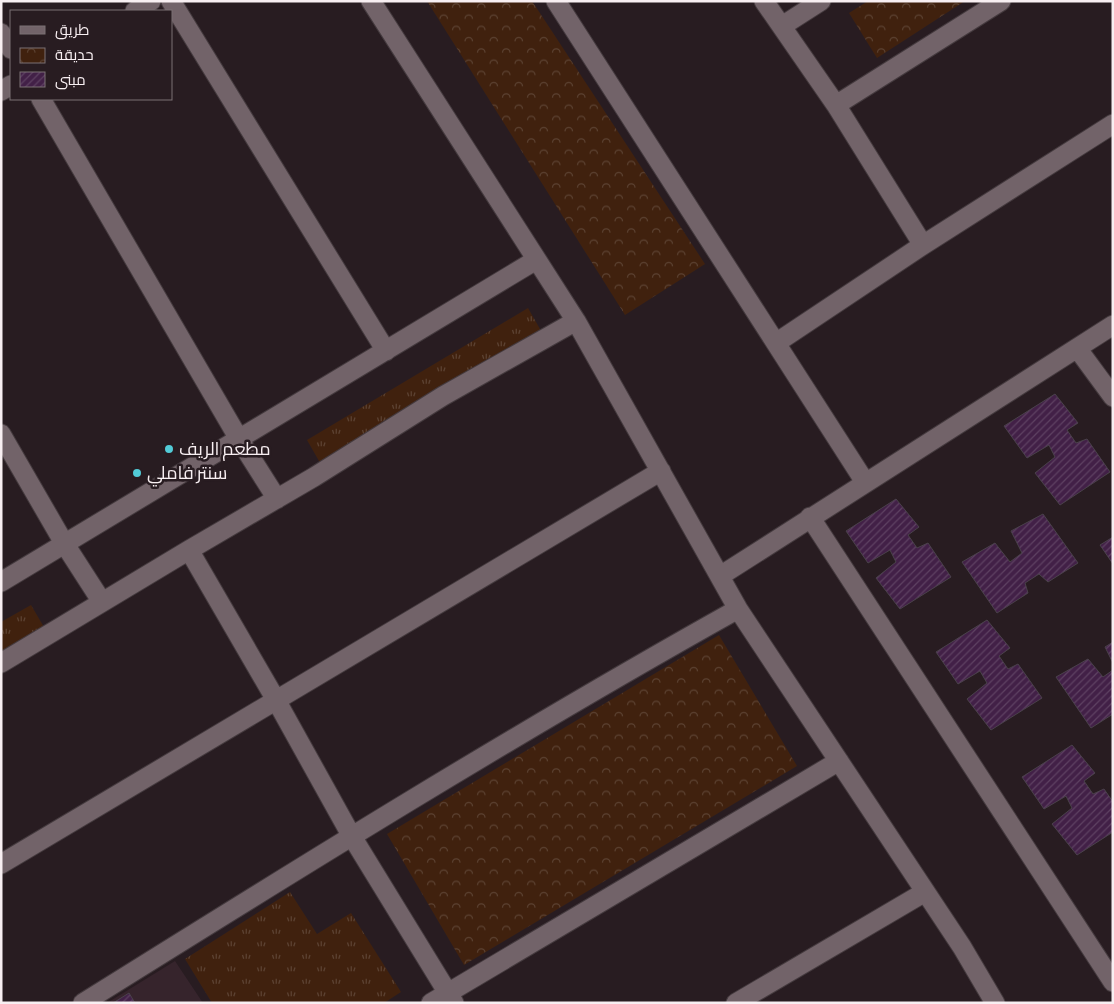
<svg xmlns="http://www.w3.org/2000/svg" width="1114" height="1004" viewBox="0 0 1114 1004" font-family="'Sofia Sans Condensed',Cairo,sans-serif">
  <defs>
    <pattern id="grass-tufts" width="24" height="20" patternUnits="userSpaceOnUse" patternTransform="scale(1.25)"><rect width="24" height="20" fill="#40210e"/><path d="M3 7l-1-3M5 7V3M7 7l1-3M15 17l-1-3M17 17v-4M19 17l1-3" fill="none" stroke="#5c4232"/></pattern>
    <pattern id="park-crowns" width="20" height="18" patternUnits="userSpaceOnUse" patternTransform="scale(1.25)"><rect width="20" height="18" fill="#40210e"/><path d="M2 6a3 3 0 1 1 6 0M12 15a3 3 0 1 1 6 0" fill="none" stroke="#5c4232"/></pattern>
    <pattern id="building-hatch" width="6" height="6" patternUnits="userSpaceOnUse" patternTransform="scale(1.25)"><rect width="6" height="6" fill="#422047"/><path d="M-1 1l2-2M0 6l6-6M5 7l2-2" fill="none" stroke="#5e4162"/></pattern>
  </defs>
  <rect width="100%" height="100%" fill="#281c21"/>
  <path fill="#36242c" d="M175,961L203,1003H107Z"/>
  <path fill="url(#grass-tufts)" d="M528,308L544,336L323,468L307,440Z
    M31,605L48,634L1,661V622Z
    M290,892L317,934L351,913L401,992L384,1003H212L185,959Z"/>
  <path fill="url(#park-crowns)" d="M427,1H532L705,264L625,315Z
    M868,1H965L877,58L849,13Z
    M719,635L797,766L464,965L387,834Z"/>
  <path fill="url(#building-hatch)" stroke="#4a414b" d="M1055,394L1078,423L1067,430L1076,443L1087,439L1110,472L1060,505L1035,473L1055,457L1049,445L1027,458L1004,426Z
    M896,499L919,527L908,535L917,548L928,543L951,577L900,609L876,578L896,562L890,550L868,563L846,531Z
    M1043,514L1078,563L1048,582L1039,574L1025,583L1028,593L997,613L962,562L995,543L1010,562L1022,553L1011,531Z
    M1113,537V564L1100,545Z
    M987,620L1010,648L999,656L1008,669L1018,664L1042,698L991,730L967,699L987,683L980,671L958,684L936,652Z
    M1113,642V663L1105,647Z
    M1088,659L1103,677L1113,670V714L1091,728L1056,677Z
    M1072,745L1095,773L1084,781L1093,794L1104,789L1113,802V832L1077,855L1052,824L1072,808L1066,796L1044,809L1022,777Z
    M129,993L135,1003H113Z"/>
  <g fill="none" stroke-linecap="round" stroke-linejoin="round">
    <g stroke="#443a3e" stroke-width="21">
      <path id="minor" d="M171,1L386,351
        M371,1L576,321L738,609L962,947L995,1003
        M556,1L865,482
        M764,1L836,105L923,245
        M135,11L151,1
        M782,26L821,1
        M1,33L11,49
        M1,91L11,85
        M41,99L239,439L277,499
        M836,105L1001,1
        M776,343L923,245L1113,124
        M1077,348L1113,397
        M1,434L64,543L102,602
        M810,517L1113,982
        M189,550L276,700L351,835L454,1003
        M720,576L1113,325
        M1,582L536,260
        M1,663L189,550L314,477L443,396L576,321
        M1,864L661,471
        M83,1003C299,868 516,733 738,609
        M431,1003L839,761
        M736,1003L925,892"/>
    </g>
    <use href="#minor" stroke="#726369" stroke-width="19"/>
  </g>
  <g fill="#52cbd7" stroke="#281c21" stroke-width="2">
    <circle cx="169" cy="449" r="5"/>
    <circle cx="137" cy="473" r="5"/>
  </g>
  <g text-anchor="middle" stroke-width="5" stroke-linejoin="round" paint-order="stroke">
    <g font-size="18" fill="#f8eff2" stroke="#281c21" text-anchor="start">
      <text x="179" y="455">مطعم الريف</text>
      <text x="147" y="479">سنتر فاملي</text>
    </g>
  </g>
  <rect width="1114" height="1004" fill="none" stroke="#f8eff2" stroke-width="5"/>
  <rect x="10" y="10" width="162" height="90" fill="#281c21" stroke="#7b7075"/>
  <rect x="20" y="26" width="25" height="8" fill="#726369" stroke="#7b7075"/>
  <text x="55" y="35" font-size="15" fill="#f8eff2">طريق</text>
  <rect x="20" y="48" width="25" height="15" fill="url(#park-crowns)" stroke="#7b7075"/>
  <text x="55" y="60" font-size="15" fill="#f8eff2">حديقة</text>
  <rect x="20" y="72" width="25" height="15" fill="url(#building-hatch)" stroke="#7b7075"/>
  <text x="55" y="85" font-size="15" fill="#f8eff2">مبنى</text>
</svg>
